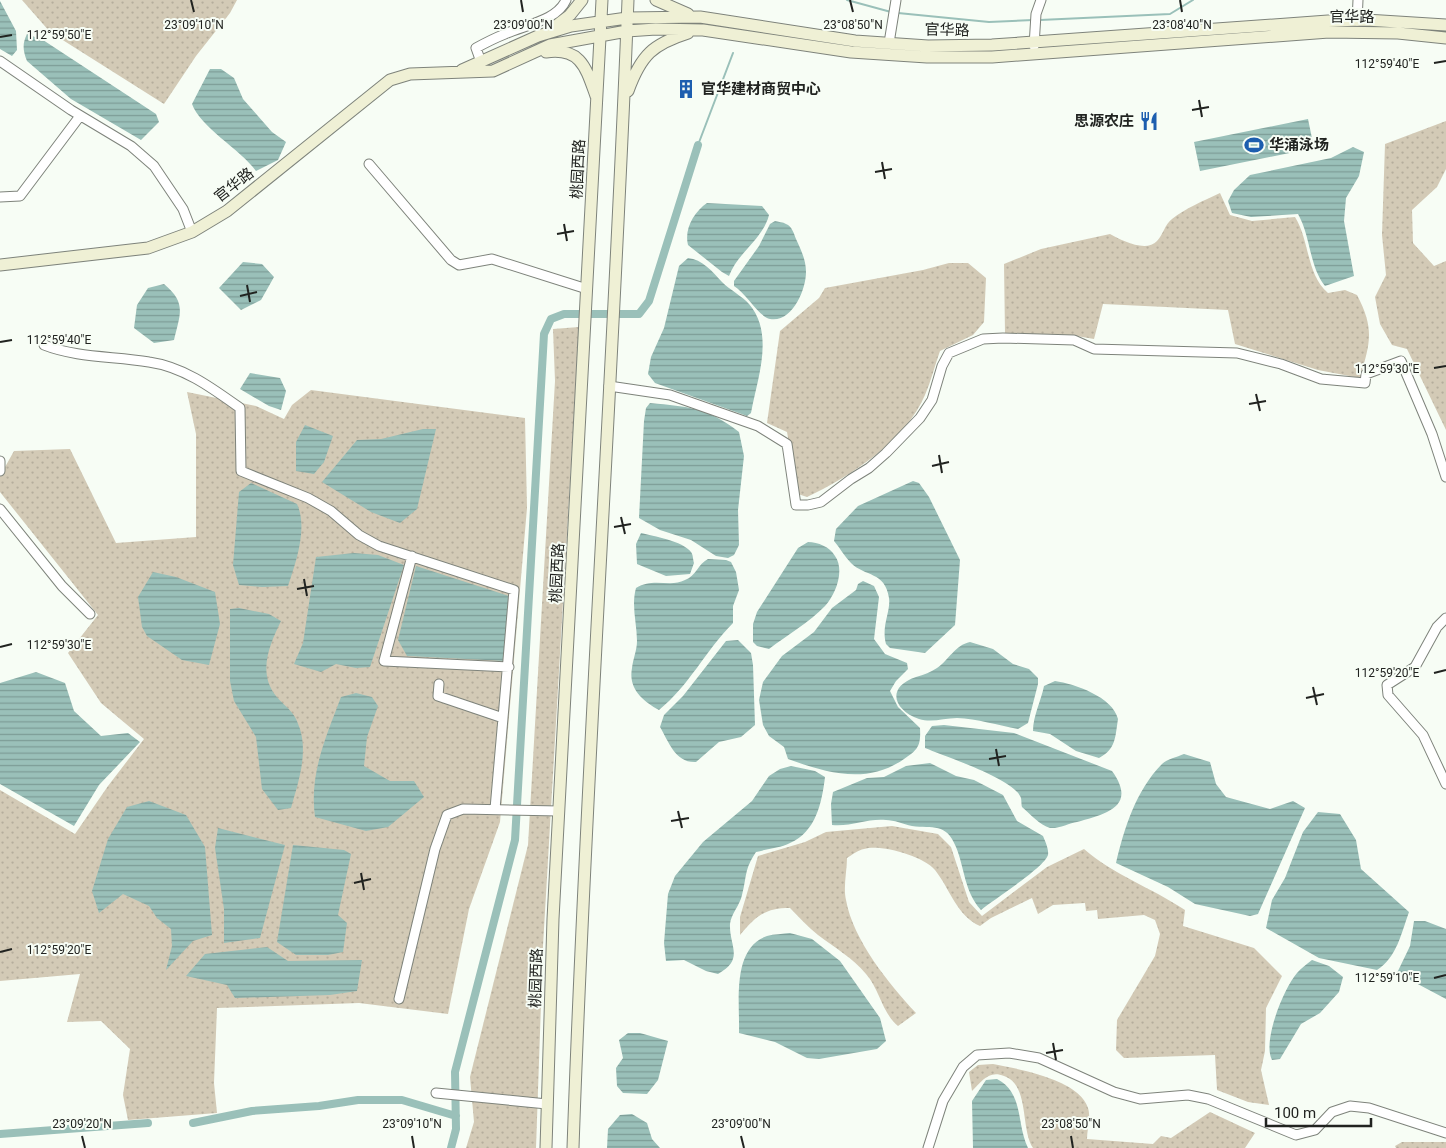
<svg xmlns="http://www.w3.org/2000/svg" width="1446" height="1148" viewBox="0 0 1446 1148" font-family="Roboto,'Noto Sans SC',sans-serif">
  <defs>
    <pattern id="grass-dots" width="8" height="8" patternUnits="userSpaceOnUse" patternTransform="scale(1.25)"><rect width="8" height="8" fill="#d3cab6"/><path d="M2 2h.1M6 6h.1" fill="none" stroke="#b5ad9c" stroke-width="1.8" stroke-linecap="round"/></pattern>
    <pattern id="water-rules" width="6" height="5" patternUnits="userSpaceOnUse" patternTransform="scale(1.25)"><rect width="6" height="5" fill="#9ac0b9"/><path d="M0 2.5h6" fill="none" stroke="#7d9c96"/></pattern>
  </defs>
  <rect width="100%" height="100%" fill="#f7fdf5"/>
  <path fill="url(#grass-dots)" d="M22,0H237L230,13L196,56L164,104L50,32Z
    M1446,121V169L1437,187L1412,210L1413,243L1434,266L1446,261V430L1407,349L1392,345L1380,324L1375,297L1386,275L1382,235L1385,144Z
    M1220,193L1230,215L1252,221L1295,217C1310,241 1306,274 1328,293L1345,290L1357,295C1375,329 1370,343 1360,378L1318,370L1235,344L1228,310L1103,304L1094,339L1071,335L1005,334L1004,264L1041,249L1110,234C1121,240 1146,253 1157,241C1163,235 1165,224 1172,219C1186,208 1203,201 1220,193Z
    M949,263H968L986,278L984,322L973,335L940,351C935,365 931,381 925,395C906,440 850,477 807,497L798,494L787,432L767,423L780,331L819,298L825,288L923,270Z
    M579,327L543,946L536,1148H466L474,1122L470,1077L528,845L555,381L553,329Z
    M311,390L525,418L527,508L500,822L469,909L448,1014L359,1003L217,1008L214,1083L217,1113L128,1120L123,1095L130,1049L101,1021L67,1022L80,974L0,981V790L75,834L108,786L144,739L101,703L68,653L98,615L0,492V476L14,451L70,449L116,543L196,537V434L187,392L256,406L284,419L292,405Z
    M892,826L938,834L951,847L969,902L982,916L1047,867L1084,849C1114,875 1152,888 1185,910L1183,926L1254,948L1282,976L1266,1008L1265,1051L1261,1070L1269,1105L1248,1102L1217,1090L1215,1055L1124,1058L1116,1050L1117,1020L1155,956L1160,934L1155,920L1144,915L1098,919L1097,910L1086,911L1085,903L1053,905L1038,914L1032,898L991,918L980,926C957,916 950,889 935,870C923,856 881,844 864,849C858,850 852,855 847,858C847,871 843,887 846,900C853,940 889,984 916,1013L898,1026C882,1013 880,990 866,974C853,958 835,948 818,935C808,927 799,917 790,908C765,908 756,916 740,935V917L758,856L805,842L826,832Z
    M993,1064C1018,1069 1079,1079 1088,1108C1091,1117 1087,1130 1087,1139L1153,1144L1161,1136L1171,1138L1210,1112L1255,1133L1245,1148H1033C1020,1128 1030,1085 1004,1076C989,1070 982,1081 972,1091L969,1072L978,1065Z
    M1402,1142H1446V1148H1396L1395,1146Z"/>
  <path fill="url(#water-rules)" d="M0,1L16,31L17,50L12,56L0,49Z
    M27,34L43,40L156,114L159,122L141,140L71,99L27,61C23,51 22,44 27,34Z
    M210,69H221L234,78L243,99L272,132L286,142L278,160L256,171C240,149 200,127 192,104Z
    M1308,119L1314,148L1200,171L1194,142Z
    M1353,147L1364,152L1359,176L1346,198L1344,221L1354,276L1325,286C1309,266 1311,237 1298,214L1251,217L1232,213L1228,201L1234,190L1250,175L1331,158Z
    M707,203L762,206L769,215C763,239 738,252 729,276L722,272L688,245C684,229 694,212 707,203Z
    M775,221C778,222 783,222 786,224C792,226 794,234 796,239C801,250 806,260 806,272C806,290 792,323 770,319C759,317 746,293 734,286V281L759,246L770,224Z
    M688,258C702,259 713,272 722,282C730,290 742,296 749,304C775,334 757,379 751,413L747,416L655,383L648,374L651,357L664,328L679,266Z
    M243,262L262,264L274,277L261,300L241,310L219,288Z
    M164,284C187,303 180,314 174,340L154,343L134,328L137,305L148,288Z
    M250,373L280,378L286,391L281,410L269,406L240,389Z
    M650,403C689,407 707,407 739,432L744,456L738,510L739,545L734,555L728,558L716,556L691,540L660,530L639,518L644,421L646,408Z
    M305,425L333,436L324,462L314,474L296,471V442Z
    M423,429H436L417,509L400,523L371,512L322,482L357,440L381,439Z
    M913,481L919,483L929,497L960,560L955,625L925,653L890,648L886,644C881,626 891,611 889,598C885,571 865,577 851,563C845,557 840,548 834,541L836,529L858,506Z
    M251,483L297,504C308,528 296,562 288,586L262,587L239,585L233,565L239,492Z
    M641,533C653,536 683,541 691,552C693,554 693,560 694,563L690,574L666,576L637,564L636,544Z
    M808,542C818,542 830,547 835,556C845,570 836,594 825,606C810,622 787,635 769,649L757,646L753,642V624L757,612L798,548Z
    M354,553L378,555L404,565L370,667L356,668L336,664L321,672L294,664L303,643L316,557Z
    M708,559L726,560L731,562L736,572L739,590L733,606V623C706,650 689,686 659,710C643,701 628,689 632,668C633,659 637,650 637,641C637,623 631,606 636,588C654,577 670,588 685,580C696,576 698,564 708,559Z
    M416,566L509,596L505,661L407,656L398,640Z
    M153,572L176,577L215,592L220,624L209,665L182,660L147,636L142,627L138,597Z
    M863,581L874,586L879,597L874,639L885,654L907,663L908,669L896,681L890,691L898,707L920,728C921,746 918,750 904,759C867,785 827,773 788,759L784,747L769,736L763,725L759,700L763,682L782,656L814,632L832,608L856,590L858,584Z
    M239,608L269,614L281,621C270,644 257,672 276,696C288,710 294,710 300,729C308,755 298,783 291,808L278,810L262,789L256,737L234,701L230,681V609Z
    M738,640L751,653L753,665L755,725L741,737L719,742L696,762C675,763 669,742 660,727L664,715L683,696L726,641Z
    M970,642L993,649L1013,664L1029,669L1038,678V684L1028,723L1018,729C998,725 977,719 957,718C944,718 932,723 919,719C893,710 886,687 916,677C924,675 931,672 937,668C949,660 955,645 970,642Z
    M36,672L65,683L74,711L101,736L128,733L140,742L99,785L74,826L0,784V683Z
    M1055,681C1075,684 1113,697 1118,719C1115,738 1116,749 1099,758L1076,751L1050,734L1033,731C1033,716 1041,701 1044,686Z
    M356,693L372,697L378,706L367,737L364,766L390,781H414L424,797L388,827L366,831L315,817C309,774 326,737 341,697Z
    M944,725L1014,733L1112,771C1138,807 1105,814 1077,822C1070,823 1058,829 1050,828C1040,825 1030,814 1022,807C1021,804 1022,798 1020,796C1011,778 944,756 925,748V736L932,726Z
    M1184,754L1210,762L1216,784L1226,797L1270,809L1293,801L1305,808L1258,914L1250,916L1195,904L1168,887L1116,863C1124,829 1136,790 1162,764C1167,759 1177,757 1184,754Z
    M930,763L956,776L974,780L1003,795L1017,821L1043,836C1045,841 1049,849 1048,855C1044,868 994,899 981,910C964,891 965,869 956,847C946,822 933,829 912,826C903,824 894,820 886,820C868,818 851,827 832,825L831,804L833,792L867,778L884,777L906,766Z
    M791,766L815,771L825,777C822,802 816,832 790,843C780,848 767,849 756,852C744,870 747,876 742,895C740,905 731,914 730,924C729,946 745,959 718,974L706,971L684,960L666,961L664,943L668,894L675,876L703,842L752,801L769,776L780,769Z
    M149,801L186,815L205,847L212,935L193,941L166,970L172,946L171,929L157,918L149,906L123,894L99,913L92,891L108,839L127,807Z
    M1318,812L1340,814L1356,840L1361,869L1409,912C1401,934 1397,957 1377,970L1319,958L1266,928L1272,900L1285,878L1303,832Z
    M218,828L285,845L260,938L224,943V909L215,848Z
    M293,845L344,850L351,854L338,915L347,923L343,952L328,955H296L277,942Z
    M1414,921H1425L1446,929V999L1397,973L1410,946Z
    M790,933L812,939L840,961L880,1018L886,1041L877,1049L819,1059L807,1058L775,1042L739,1033C740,1004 731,948 767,936C774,934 783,934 790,933Z
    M267,947L288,961L362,960L357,991L330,995L235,998L227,985L186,976L205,954Z
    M1312,960L1329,966L1343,977L1339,992L1320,1013L1301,1024L1280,1059L1272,1060C1262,1041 1284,988 1297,973C1301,968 1307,964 1312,960Z
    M628,1033H640L668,1041L658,1080L647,1094L623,1093L617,1086L616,1068L623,1058L619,1040Z
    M997,1079C1024,1093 1016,1123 1028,1148H973L972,1101L986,1080Z
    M632,1114L647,1123L652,1139L660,1148H607L608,1129L620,1115Z"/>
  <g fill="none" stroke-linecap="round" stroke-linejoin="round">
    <path stroke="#9ac0b9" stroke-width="2" d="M847,0L891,12
      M898,13L989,22L1033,20
      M1040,20L1170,14L1193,0
      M698,145L733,53"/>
    <path stroke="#9ac0b9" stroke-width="8" d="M193,1123L252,1111L319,1106L358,1100H402L456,1116
      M0,1134L148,1123
      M451,1148L456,1129L455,1072L515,840L544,334L551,319L564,314H639L649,301L698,145"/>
    <g stroke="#7e837b" stroke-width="11">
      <path id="minor" d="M1357,21L1358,0
        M889,43L896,0
        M1034,46L1036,14L1041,0
        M0,61L71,110L131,146L154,166L183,209L192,232
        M481,62L476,48C485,43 495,38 505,34C524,25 557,21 566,0
        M369,164L451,260L459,265L492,259L587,289
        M0,197L20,196L80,116
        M44,345C77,358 114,356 149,362C184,367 212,388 240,408L241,471L308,498L331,511L359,535L379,546L514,590L503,718
        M609,386L670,395L758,426L787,444L796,505H808L821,502L851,479L869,468L886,453L920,418L932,400L942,366L949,353L983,339L1003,338L1074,340L1094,349L1237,353L1281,364L1321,379L1365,383L1366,374L1401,361L1432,434L1446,477
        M0,461V471
        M0,509L62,586L90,614
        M412,556L384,661L509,667
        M1446,618L1437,627L1415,667L1387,685L1388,695L1423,735L1446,784
        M439,684L438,696L503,718L495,809
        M399,999L435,849L447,815L463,809L559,811
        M436,1093L547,1104
        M928,1148L943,1101L963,1067L977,1055L1009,1053L1039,1058L1114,1092L1140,1099L1188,1095L1208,1099L1296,1135L1315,1130L1332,1112L1350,1106L1369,1108L1446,1133"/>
    </g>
    <g stroke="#7e837b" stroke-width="13">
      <path id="secondary" d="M656,0L688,14
        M553,28L570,15L582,0
        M546,52C581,47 586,68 596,96
        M462,70L538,36L571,26L627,18L700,17L855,41L928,46L992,45L1328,21L1366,20L1446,25
        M628,91C641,55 653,44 688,33
        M0,265L148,248L192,232L227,211L390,80L410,74L493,71L550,45L627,31L656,29L703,30L851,52L927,57H992L1329,32L1398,33L1446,38
        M546,1148L553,919L602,0
        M573,1148C586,765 613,383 628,0"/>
    </g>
    <use href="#minor" stroke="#fff" stroke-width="9"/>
    <use href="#secondary" stroke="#eff0d5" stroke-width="11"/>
  </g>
  <path fill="none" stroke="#212320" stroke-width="2" d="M191,0L194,12M521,0L523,12M850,0L853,12M1180,0L1182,12M0,37L12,35M1434,63L1446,61M1199,100L1202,117M1192,110L1209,107M882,162L885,179M875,172L892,169M564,224L567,241M557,234L574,231M247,285L250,302M240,296L257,292M0,342L12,340M1434,368L1446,366M1256,394L1260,411M1249,404L1266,401M939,455L942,473M932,466L949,462M621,517L625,534M614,527L631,524M304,579L307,596M297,589L314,586M0,647L12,644M1434,673L1446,670M1313,687L1317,705M1306,698L1324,694M996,749L999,766M989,759L1006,756M678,811L682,828M671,821L689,818M361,873L364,890M354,883L371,879M0,952L12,949M1434,978L1446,975M1053,1043L1056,1060M1046,1053L1063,1050M82,1136L85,1148M412,1136L414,1148M741,1136L744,1148M1071,1136L1073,1148"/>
  <defs>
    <g id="building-bare" transform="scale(1.5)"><path d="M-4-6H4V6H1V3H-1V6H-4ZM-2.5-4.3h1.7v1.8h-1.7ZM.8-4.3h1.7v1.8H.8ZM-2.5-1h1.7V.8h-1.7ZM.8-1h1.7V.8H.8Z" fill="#1d5eaf" stroke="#f7fdf5" stroke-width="2.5" paint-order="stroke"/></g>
    <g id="restaurant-bare" transform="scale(1.5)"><path d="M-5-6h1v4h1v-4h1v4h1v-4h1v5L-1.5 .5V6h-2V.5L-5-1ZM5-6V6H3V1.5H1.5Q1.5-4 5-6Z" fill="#1d5eaf" stroke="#f7fdf5" stroke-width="2.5" paint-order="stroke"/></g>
    <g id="stadium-bare" transform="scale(1.5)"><path d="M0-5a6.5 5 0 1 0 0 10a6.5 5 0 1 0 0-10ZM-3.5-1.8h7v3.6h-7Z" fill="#1d5eaf" stroke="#f7fdf5" stroke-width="2.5" paint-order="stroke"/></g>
  </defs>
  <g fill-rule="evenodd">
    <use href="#building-bare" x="686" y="89"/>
    <use href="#restaurant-bare" x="1149" y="121"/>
    <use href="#stadium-bare" x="1254" y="145"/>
  </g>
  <g text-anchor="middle" stroke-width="4" stroke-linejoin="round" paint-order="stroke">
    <g font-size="15" fill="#212320" stroke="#f7fdf5">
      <text x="1352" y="22">官华路</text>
      <text transform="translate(947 30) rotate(1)" y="5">官华路</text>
      <text transform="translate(578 169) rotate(-87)" y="5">桃园西路</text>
      <text transform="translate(234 185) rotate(-38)" y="5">官华路</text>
      <text transform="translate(557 573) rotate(-87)" y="5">桃园西路</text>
      <text transform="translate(536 978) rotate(-88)" y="5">桃园西路</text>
    </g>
    <g font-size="15" font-weight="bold" fill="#212320" stroke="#f7fdf5" text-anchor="start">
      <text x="701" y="94">官华建材商贸中心</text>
      <text x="1134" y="126" text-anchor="end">思源农庄</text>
      <text x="1269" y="150">华涌泳场</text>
    </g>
  </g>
  <g font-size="12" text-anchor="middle" fill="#212320" stroke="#f7fdf5" stroke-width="4" stroke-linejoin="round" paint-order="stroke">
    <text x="853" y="29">23°08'50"N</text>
    <text x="1182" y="29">23°08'40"N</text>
    <text x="194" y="29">23°09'10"N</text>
    <text x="523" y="29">23°09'00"N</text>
    <text x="59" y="39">112°59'50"E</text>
    <text x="1387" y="68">112°59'40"E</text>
    <text x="59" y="344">112°59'40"E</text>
    <text x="1387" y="373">112°59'30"E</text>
    <text x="59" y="649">112°59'30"E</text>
    <text x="1387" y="677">112°59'20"E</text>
    <text x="59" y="954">112°59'20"E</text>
    <text x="1387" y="982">112°59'10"E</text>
    <text x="82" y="1128">23°09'20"N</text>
    <text x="412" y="1128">23°09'10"N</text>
    <text x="741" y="1128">23°09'00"N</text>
    <text x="1071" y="1128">23°08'50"N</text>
  </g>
  <path d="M1266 1118v8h105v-8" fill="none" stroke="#212320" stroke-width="2.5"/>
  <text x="1274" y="1118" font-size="15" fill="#212320" stroke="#f7fdf5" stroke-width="4" paint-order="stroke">100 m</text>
</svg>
